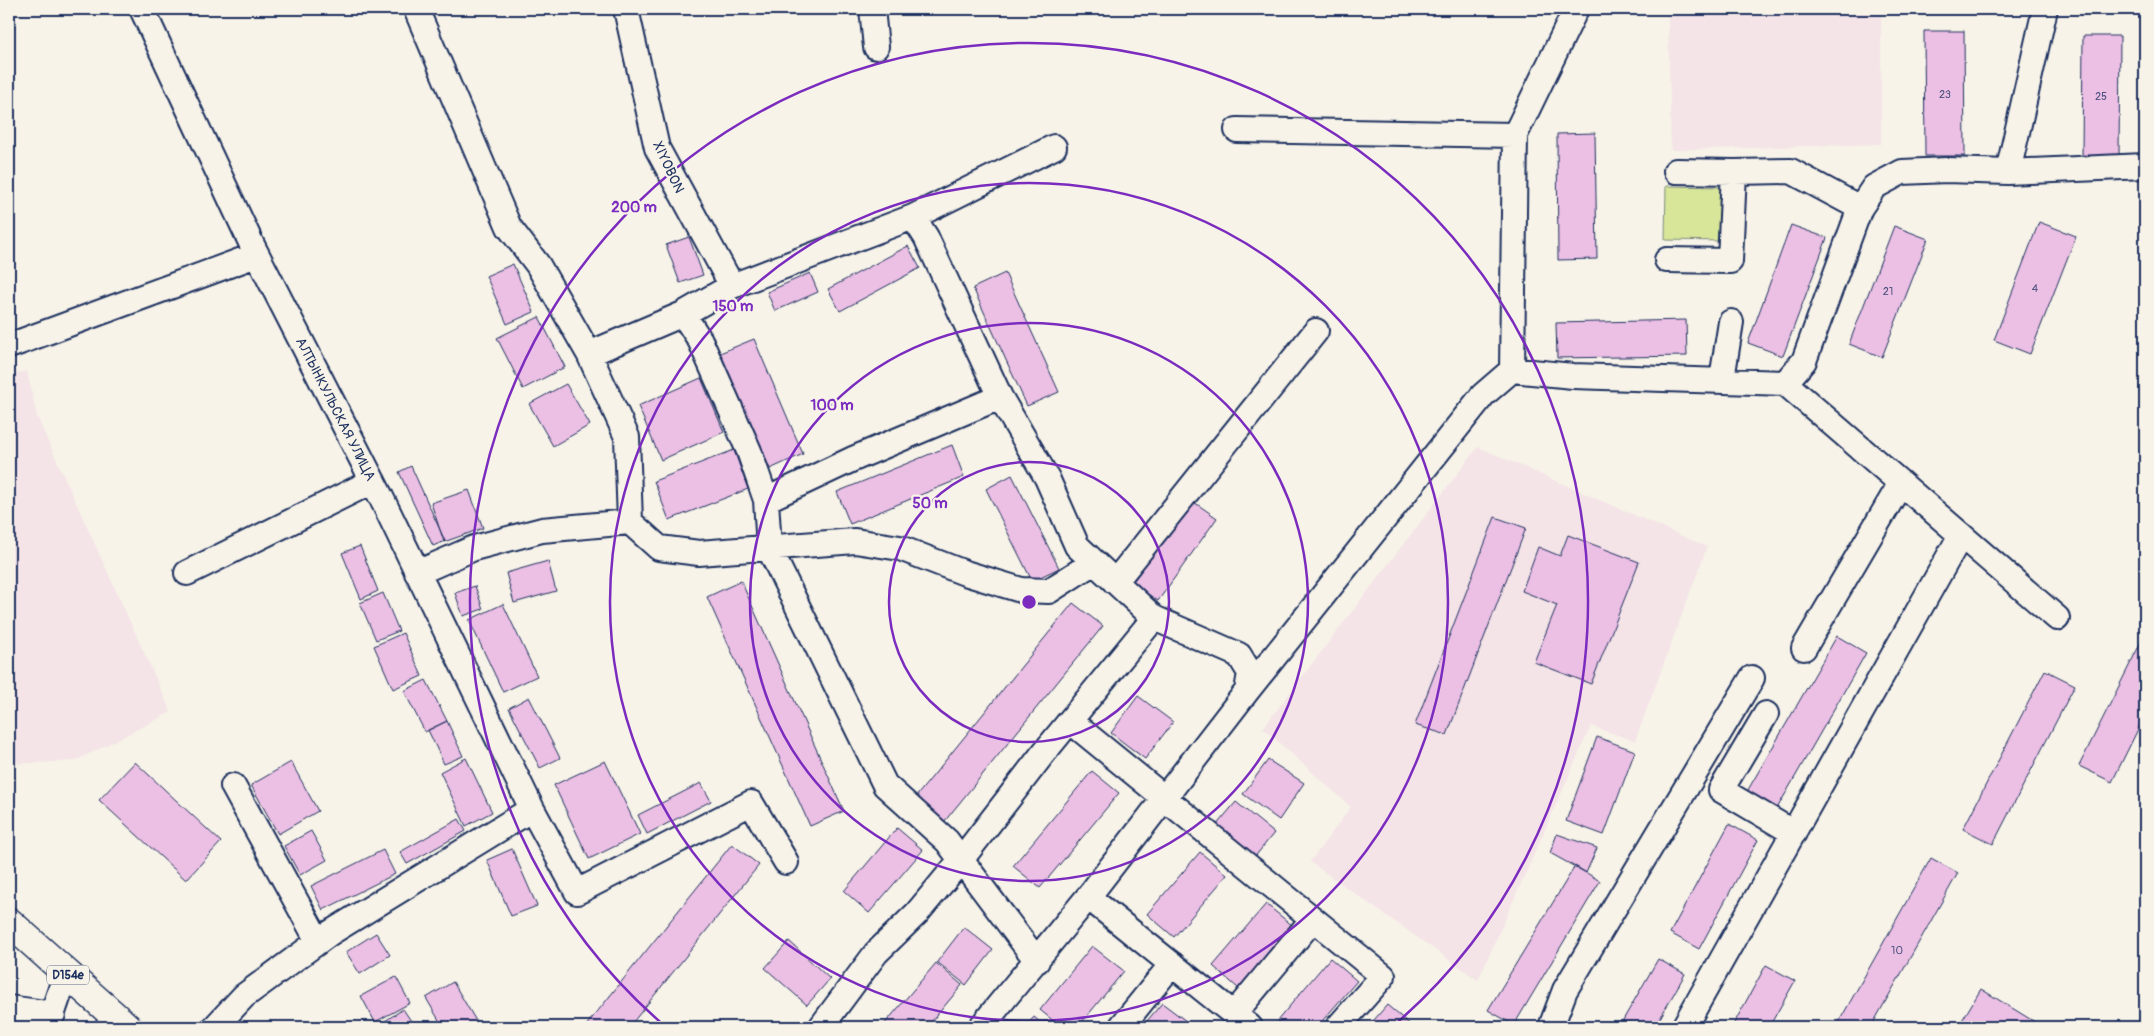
<svg xmlns="http://www.w3.org/2000/svg" width="2154" height="1036" viewBox="0 0 2154 1036" font-family="Pangolin,sans-serif">
  <rect width="100%" height="100%" fill="#f7f3e8"/>
  <filter id="ink" filterUnits="userSpaceOnUse"><feTurbulence type="fractalNoise" baseFrequency=".02" numOctaves="2"/><feDisplacementMap in="SourceGraphic" scale="10" xChannelSelector="R" yChannelSelector="G"/><feConvolveMatrix kernelMatrix="1 2 1 2 8 2 1 2 1" color-interpolation-filters="sRGB"/></filter>
  <g filter="url(#ink)">
    <path fill="#f4e3e7" d="M1668,9H1881V144L1671,150Z
      M27,371L37,417L171,712L75,761L9,764V375Z
      M1478,447L1707,547L1635,741L1591,726L1478,980L1310,862L1351,807L1263,728Z"/>
    <path fill="#d8e699" stroke="#7a8a7c" d="M1666,186L1724,187L1723,241L1665,240Z"/>
    <path fill="#ecbfe4" stroke="#1b2f5e" d="M1924,31H1964L1965,156H1925Z
      M2083,36H2120L2119,157H2082Z
      M1595,133L1597,259L1558,260L1557,134Z
      M2039,222L2076,236L2030,354L1994,340Z
      M1791,225L1827,238L1783,356L1748,343Z
      M1894,226L1928,239L1882,357L1849,344Z
      M689,237L703,275L680,283L666,245Z
      M908,246L920,268L840,311L828,289Z
      M513,264L534,312L507,324L486,276Z
      M810,273L818,292L775,311L767,292Z
      M1005,273L1059,392L1027,406L973,288Z
      M539,317L565,367L523,389L497,338Z
      M1686,320L1687,356L1557,358L1556,323Z
      M754,339L803,454L770,469L720,353Z
      M701,378L724,432L661,460L638,406Z
      M566,384L590,425L553,446L529,404Z
      M952,445L964,477L850,524L837,492Z
      M734,450L748,489L669,520L654,481Z
      M411,466L445,541L433,546L399,472Z
      M1012,475L1059,568L1032,581L986,489Z
      M469,490L483,528L444,542L431,503Z
      M1191,500L1217,518L1158,601L1132,583Z
      M1495,517L1526,528L1447,735L1415,725Z
      M1568,535L1639,562L1591,684L1534,662L1557,605L1522,591L1538,547L1560,556Z
      M360,546L378,591L361,599L342,553Z
      M548,561L556,591L514,603L506,573Z
      M741,581L844,811L810,826L707,597Z
      M475,586L483,609L463,616L455,593Z
      M383,593L399,631L376,640L360,603Z
      M1073,603L1103,626L944,822L915,798Z
      M503,604L537,676L503,692L469,620Z
      M403,633L422,676L393,689L374,646Z
      M2145,634V715L2112,782L2079,766Z
      M1837,636L1866,653L1775,812L1745,795Z
      M2045,670L2075,685L1993,844L1963,829Z
      M426,680L447,721L425,732L404,691Z
      M1138,696L1173,722L1145,759L1111,733Z
      M529,697L560,758L540,768L509,708Z
      M447,721L463,756L444,764L428,730Z
      M1597,737L1635,751L1604,835L1566,821Z
      M466,758L492,812L466,826L440,772Z
      M1268,760L1304,783L1279,820L1243,794Z
      M605,761L640,834L589,859L554,785Z
      M135,762L221,842L186,880L99,800Z
      M291,762L318,811L278,834L251,785Z
      M1092,771L1119,793L1040,888L1013,866Z
      M701,783L711,801L647,834L638,815Z
      M1236,802L1274,833L1253,859L1214,828Z
      M459,819L466,831L407,864L400,852Z
      M1729,824L1758,840L1699,949L1670,933Z
      M897,828L923,850L869,913L844,891Z
      M311,831L327,860L300,875L284,846Z
      M1557,834L1597,848L1586,873L1550,853Z
      M732,844L759,865L629,1027H585Z
      M512,849L537,906L511,916L487,860Z
      M383,850L395,874L323,910L311,886Z
      M1200,852L1227,875L1174,937L1147,914Z
      M1931,858L1958,873L1871,1027H1836Z
      M1575,866L1600,881L1514,1025L1488,1010Z
      M1266,904L1293,926L1239,989L1213,966Z
      M964,927L993,950L966,985L937,962Z
      M376,933L390,955L360,974L346,952Z
      M789,941L830,979L807,1005L765,968Z
      M1092,946L1124,971L1078,1027H1061L1040,1010Z
      M1330,958L1357,981L1317,1027H1285L1277,1021Z
      M1658,959L1685,974L1655,1027H1619Z
      M936,963L962,985L927,1027H882Z
      M1766,965L1795,981L1769,1027H1732Z
      M396,977L410,1003L375,1022L361,996Z
      M453,982L479,1026L476,1027H443L426,998Z
      M1981,989L2043,1027H1958Z
      M1162,1003L1194,1027H1142Z
      M1387,1005L1413,1027H1368Z
      M403,1009L415,1027H376Z
      M1034,1017L1046,1027H1025Z"/>
    <g fill="none" stroke-linecap="round" stroke-linejoin="round">
      <g stroke="#1b2f5e" stroke-width="28">
        <path id="minor" d="M142,9L253,247L381,497L532,809L577,892L751,803L786,862
          M416,9L509,227L538,265L589,354L627,437L630,522
          M626,9L657,148L732,286
          M872,9L876,47
          M1237,130L1515,135
          M1676,171L1734,172
          M2008,172L2045,9
          M913,217L926,237L1000,397L1047,478L1077,546L1154,618L1239,655L1250,673L1247,691
          M1667,260L1730,261L1734,172L1791,171L1860,208
          M683,314L700,340L749,451L766,500L769,548L885,785L947,841L1037,961
          M9,346L256,255
          M589,354L683,314L732,286L913,217L1054,147
          M1512,370L1515,135L1576,9
          M1722,379L1731,322
          M1785,383L2057,618
          M766,500L853,459L1000,397
          M187,573L373,481
          M417,573L474,548L542,530L630,522L659,548L699,553L855,541L900,548L965,573L1021,590L1049,591L1094,562
          M1115,582L1316,331
          M1804,648L1901,483
          M1766,714L1721,790L1794,833
          M1070,721L1383,976L1338,1027
          M233,786L318,941
          M1088,897L1250,1027
          M9,1008L53,1014
          M1234,1014L1313,919
          M48,1027L66,974
          M215,1027L244,996L330,933L532,809
          M821,1027L876,953L917,913L961,860L1042,755L1154,618
          M981,1027L1088,897L1247,691L1483,395L1512,370L1573,376L1785,383L1804,361L1860,208L1874,187L1902,172L1947,170L2008,172L2145,166
          M1121,1027L1172,964
          M1551,1027L1565,990L1752,678
          M1684,1027L1961,535"/>
      </g>
      <g stroke="#1b2f5e" stroke-width="31">
        <path id="major" d="M9,922L127,1027"/>
      </g>
      <use href="#minor" stroke="#f7f3e8" stroke-width="24"/>
      <use href="#major" stroke="#f7f3e8" stroke-width="28"/>
    </g>
  </g>
  <g fill="none" stroke="#7b2cbf" stroke-width="2.5">
    <circle cx="1029" cy="602" r="140"/>
    <circle cx="1029" cy="602" r="279"/>
    <circle cx="1029" cy="602" r="419"/>
    <path d="M666 1027A559 559 0 1 1 1392 1027"/>
  </g>
  <g text-anchor="middle" stroke-width="4.5" stroke-linejoin="round" paint-order="stroke">
    <g font-size="11" fill="#4f5380">
      <text x="1945" y="98">23</text>
      <text x="2101" y="100">25</text>
      <text x="2035" y="292">4</text>
      <text x="1888" y="295">21</text>
      <text x="1897" y="954">10</text>
    </g>
    <rect fill="#f7f3e8" stroke="#5d6a87" stroke-width="1" x="47" y="965.5" width="42" height="19" rx="4"/>
    <g font-size="12" font-weight="bold" fill="#1b2f5e">
      <text x="68" y="979">D154e</text>
    </g>
    <g font-size="14" fill="#1b2f5e" stroke="#f7f3e8">
      <text transform="translate(669 167) rotate(65)" y="5">XIYOBON</text>
      <text transform="translate(336 409) rotate(63)" y="5">АЛТЫНКУЛЬСКАЯ УЛИЦА</text>
    </g>
  </g>
  <circle cx="1029" cy="602" r="8" fill="#7b2cbf" stroke="#f7f3e8" stroke-width="2.5"/>
  <g font-size="15" text-anchor="middle" font-weight="bold" fill="#7b2cbf" stroke="#f7f3e8" stroke-width="4.5" stroke-linejoin="round" paint-order="stroke">
    <text x="634" y="212">200 m</text>
    <text x="733" y="311">150 m</text>
    <text x="832" y="410">100 m</text>
    <text x="930" y="508">50 m</text>
  </g>
  <rect width="2154" height="1036" fill="none" stroke="#f7f3e8" stroke-width="30"/>
  <rect x="15" y="15" width="2124" height="1006" fill="none" stroke="#1b2f5e" stroke-width="2" filter="url(#ink)"/>
</svg>
